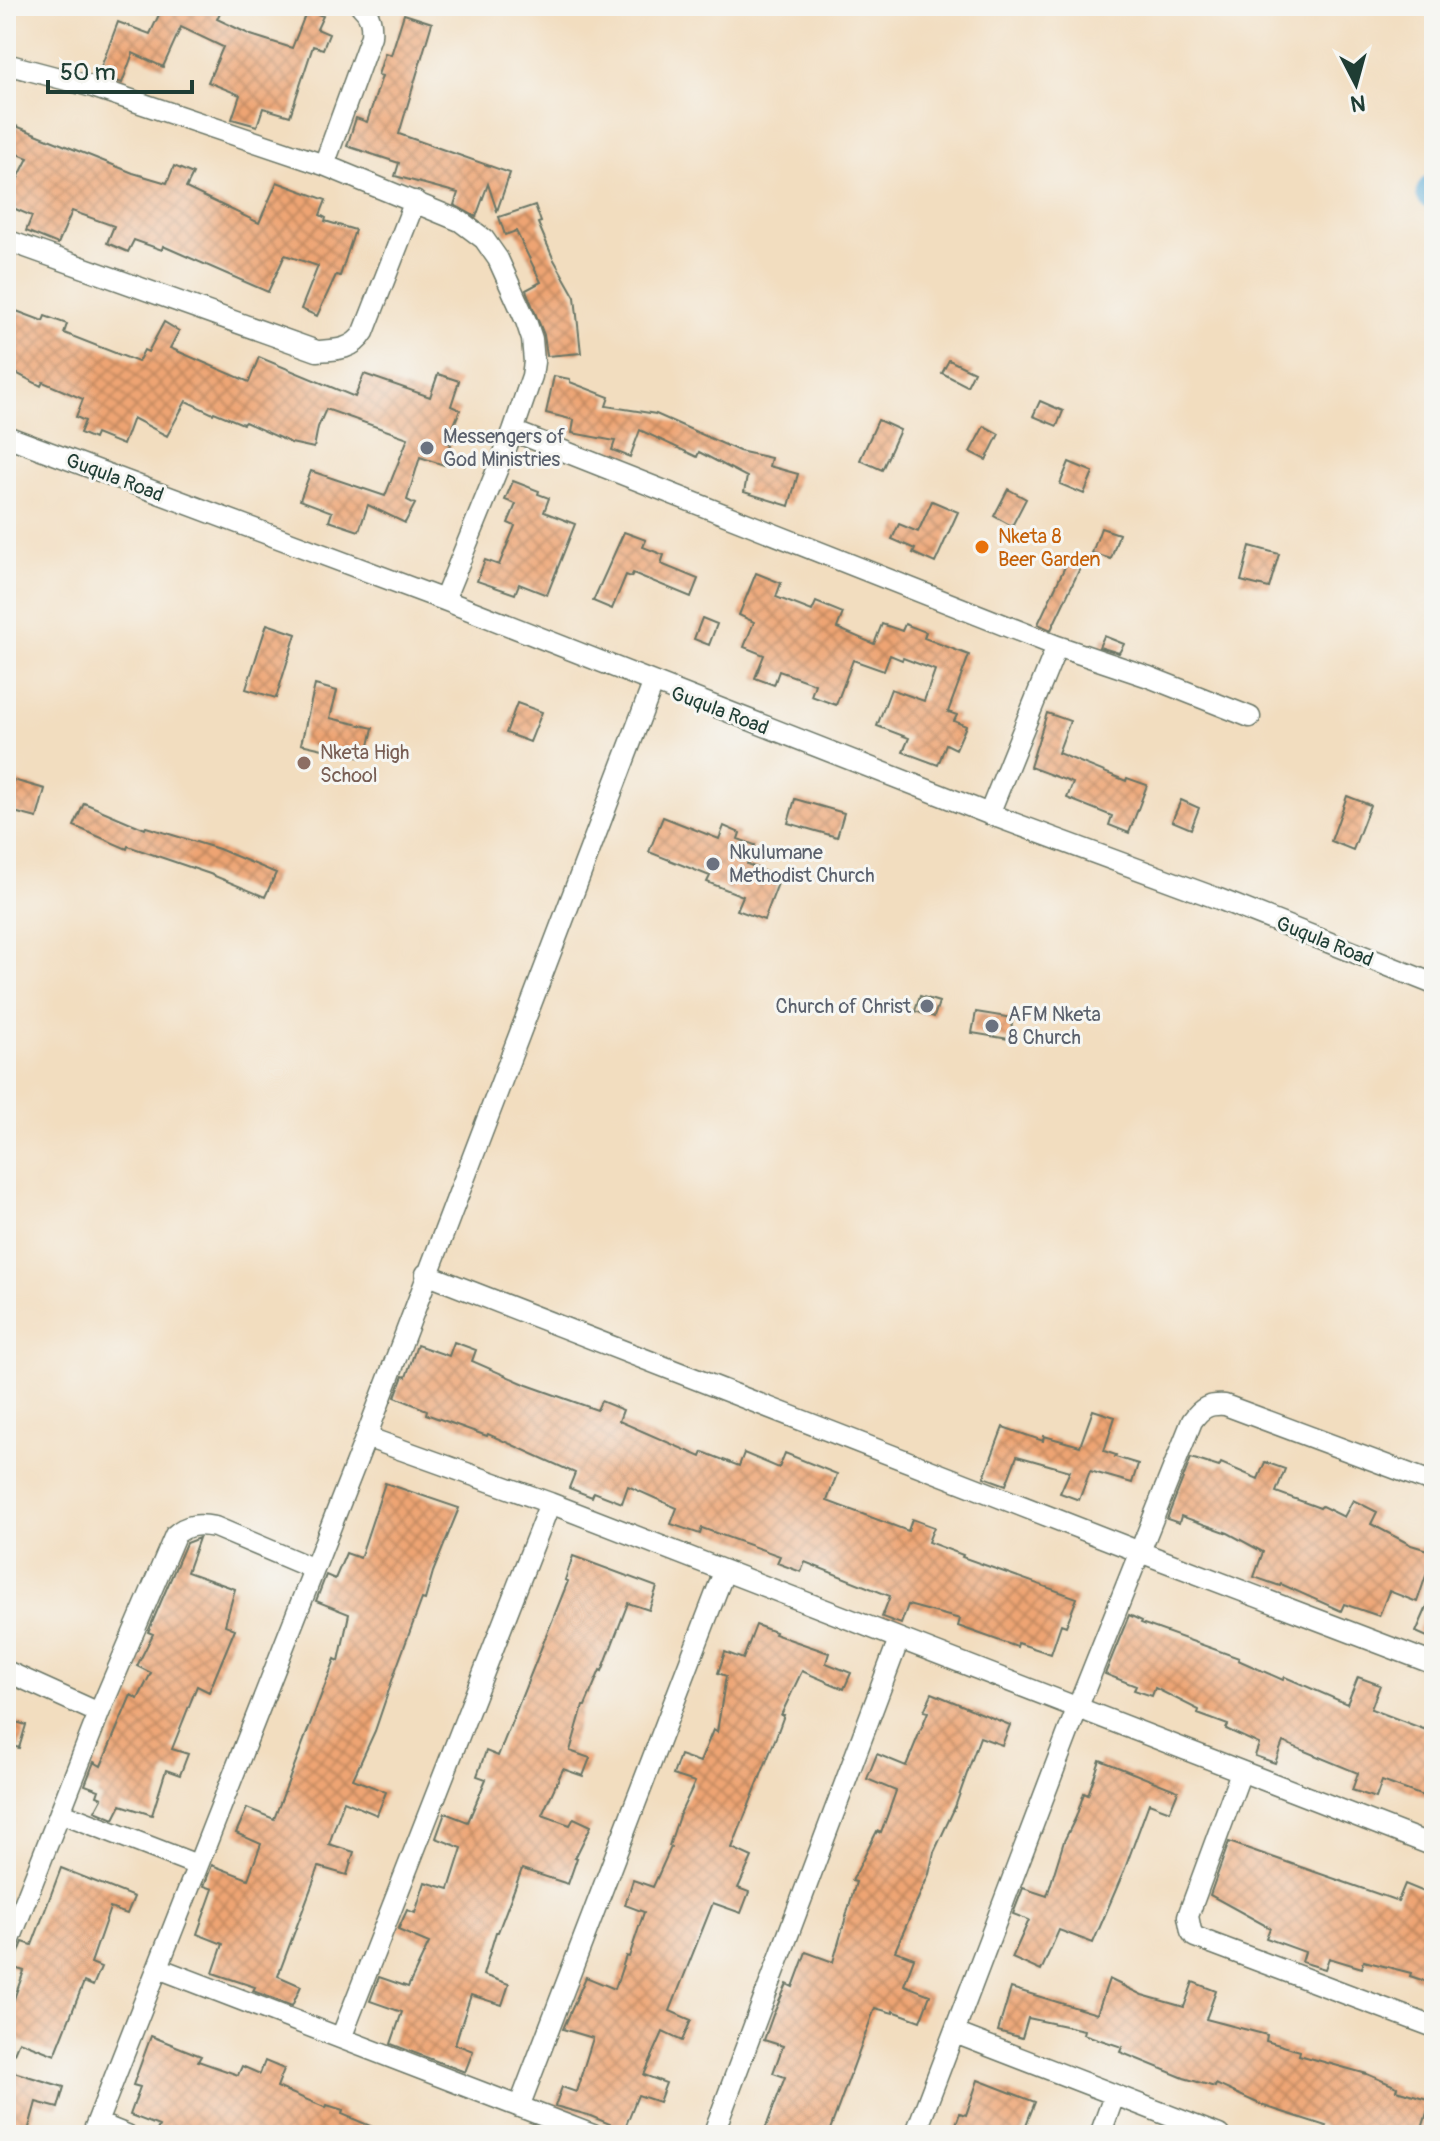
<svg xmlns="http://www.w3.org/2000/svg" width="1440" height="2141" viewBox="0 0 1440 2141" font-family="Pangolin,sans-serif">
  <defs>
    <pattern id="building-cross-hatch" width="8" height="8" patternUnits="userSpaceOnUse" patternTransform="scale(2)"><rect width="8" height="8" fill="#eea473"/><path d="M0 0l8 8M0 8l8-8" fill="none" stroke="#c0875f"/></pattern>
  </defs>
  <rect width="100%" height="100%" fill="#f6f6f2"/>
  <filter id="ink" filterUnits="userSpaceOnUse"><feTurbulence type="fractalNoise" baseFrequency=".0125" numOctaves="2"/><feDisplacementMap in="SourceGraphic" scale="16" xChannelSelector="R" yChannelSelector="G"/><feConvolveMatrix kernelMatrix="1 2 1 2 8 2 1 2 1" color-interpolation-filters="sRGB"/></filter>
  <filter id="wash" filterUnits="userSpaceOnUse"><feTurbulence type="fractalNoise" baseFrequency=".006" numOctaves="4" result="noise"/><feDisplacementMap in="SourceGraphic" scale="32" xChannelSelector="R" yChannelSelector="G"/><feGaussianBlur stdDeviation="1.8" result="paint"/><feColorMatrix in="noise" values="0 0 0 0 0 0 0 0 0 0 0 0 0 0 0 0 0 1.4 0 .05"/><feComposite in="paint" operator="in"/></filter>
  <g filter="url(#wash)">
    <rect width="100%" height="100%" fill="#f2ddbf"/>
    <g fill="none" stroke-linecap="round" stroke-linejoin="round">
      <path stroke="#5cabd6" stroke-width="34" d="M1433,193L1434,191"/>
    </g>
    <g id="blocks">
      <path fill="url(#building-cross-hatch)" d="M163,6H184L197,12L199,6H223L217,19L251,35L292,48L307,10L323,16L317,29L329,34L323,49L313,46L290,116L263,108L257,126L232,119L240,95L208,82L223,47L181,27L163,67L133,53L122,83L98,75L118,22L150,34Z
        M404,14L432,23L399,134L510,173L497,211L488,184L476,217L454,205L458,193L395,176L399,163L347,146L356,118L367,122L382,76L378,75L385,53L391,55Z
        M6,122L133,173L167,183L174,166L193,174L186,188L259,223L277,182L326,200L320,215L326,218L325,221L355,230L340,276L336,275L317,316L301,309L318,266L285,255L268,292L163,246L162,250L134,240L128,252L107,243L114,226L72,211L58,244L26,231L32,216L6,205V202L28,158L6,149Z
        M535,205L541,222L538,223L553,258L575,297L581,353L547,356L544,335L526,290L541,282L516,231L505,235L499,217Z
        M11,309L43,321L45,316L67,324L64,333L138,362L144,350L148,352L164,322L179,331L170,348L249,382L259,357L355,397L364,374L430,397L438,374L459,381L451,406L460,410L447,442L451,444L444,465L420,457L407,500L415,504L405,523L368,505L359,531L329,521L332,512L300,500L311,471L385,496L408,438L326,409L318,427L314,448L291,443L245,422L243,424L214,412L213,414L186,401L167,436L133,418L123,445L96,434L94,439L80,433L85,421L76,417L83,399L43,382L41,386L6,368V322Z
        M949,360L974,372L967,386L942,373Z
        M554,376L570,379V382L609,397L606,406L656,414L739,451L771,458L769,466L798,474L789,506L744,492L747,477L699,452L697,457L640,430L630,457L612,450L615,441L572,433L574,420L546,413Z
        M1040,401L1063,411L1057,426L1033,416Z
        M878,420L900,430L882,470L860,460Z
        M984,426L999,434L986,460L970,452Z
        M1069,462L1093,472L1084,494L1060,484Z
        M513,481L539,491L538,494L549,498L544,512L575,524L547,595L519,584L515,594L477,581L485,560L499,565L515,526L508,523L516,504L505,500Z
        M1008,489L1026,499L1012,526L994,516Z
        M932,501L958,512L935,563L913,553L915,549L892,539L899,524L918,532Z
        M1101,528L1119,534L1111,559L1092,553Z
        M624,532L646,540L643,547L664,555L661,564L698,579L691,597L633,573L631,577L626,575L612,609L593,601Z
        M1250,546L1279,554L1269,588L1241,581Z
        M1069,558L1082,564L1051,630L1038,624Z
        M756,573L781,583L776,597L812,611L816,602L843,613L837,628L874,644L882,624L902,631L905,624L926,632L924,638L969,655L948,712L957,715L954,721L966,726L956,749L946,744L938,765L903,752L909,738L877,726L891,689L924,701L935,670L903,658L902,660L890,655L884,671L853,660L836,705L811,696L815,684L779,671L774,685L755,678L764,655L744,647L754,622L739,615Z
        M702,618L717,624L709,645L694,639Z
        M267,624L296,634L276,698L246,689Z
        M1104,636L1124,644L1119,653L1099,647Z
        M315,685L337,691L330,718L373,728L366,759L301,744Z
        M517,703L542,712L530,742L506,733Z
        M1047,713L1070,721L1058,753L1126,781L1127,778L1147,785L1129,833L1109,825L1112,816L1067,798L1073,783L1030,767Z
        M6,778L45,789L37,818L6,810Z
        M1347,796L1370,805L1353,850L1331,841Z
        M795,799L844,813L837,837L788,823Z
        M1181,800L1199,808L1191,829L1172,821Z
        M84,803L145,829L146,827L219,849L276,873L265,897L210,874L128,846L127,849L74,826Z
        M663,817L719,839L724,826L740,833L738,839L755,845L747,864L780,878L764,920L737,910L743,896L707,882L710,876L649,852Z
        M920,996L939,1002L934,1017L915,1011Z
        M976,1012L1013,1018L1009,1039L972,1033Z
        M454,1342L476,1350L472,1361L527,1385L597,1410L601,1401L623,1410L619,1421L701,1457L703,1452L739,1466L744,1453L779,1468L785,1453L837,1474L827,1501L908,1531L912,1519L934,1527L928,1542L963,1555L962,1557L1077,1598L1066,1626L1061,1624L1051,1654L1018,1643L1017,1647L958,1626L960,1619L908,1605L901,1624L882,1617L890,1596L805,1562L801,1572L777,1563L780,1556L702,1528L700,1534L671,1524L677,1508L628,1486L622,1503L594,1492L592,1497L569,1488L575,1473L488,1434L487,1436L426,1414L427,1410L395,1397L403,1376L406,1377L417,1345L449,1356Z
        M1093,1410L1115,1417L1104,1451L1116,1455L1115,1457L1138,1464L1132,1483L1090,1471L1079,1500L1060,1493L1070,1471L1017,1456L1006,1485L984,1477L1003,1427L1043,1441L1044,1436L1080,1446Z
        M1191,1458L1219,1467L1221,1463L1258,1479L1265,1462L1285,1469L1276,1492L1320,1508L1322,1506L1344,1517L1353,1500L1377,1512L1371,1524L1411,1545L1434,1552L1417,1602L1389,1591L1379,1616L1344,1604L1341,1611L1281,1584L1280,1586L1254,1577L1263,1552L1228,1533L1181,1516L1179,1523L1167,1519Z
        M385,1483L459,1508L433,1572L425,1600L422,1599L396,1669L375,1731L353,1779L386,1792L377,1815L344,1801L329,1844L354,1852L347,1875L319,1867L278,1976L301,1986L292,2006L253,1991L255,1987L213,1973L223,1944L197,1934L213,1889L204,1886L212,1865L248,1879L261,1844L236,1833L247,1808L274,1819L335,1659L339,1661L349,1614L316,1601L326,1575L335,1579L346,1553L360,1558Z
        M199,1538L187,1572L235,1589L225,1625L235,1629L209,1692L197,1686L172,1749L188,1754L180,1775L166,1770L152,1815L121,1805L114,1819L95,1811L102,1798L97,1796L99,1790L85,1785L94,1762L101,1766L131,1695L138,1699L151,1673L137,1666L153,1634L148,1632L186,1543Z
        M573,1556L657,1587L649,1610L628,1603L602,1671L600,1670L585,1706H583L570,1751L590,1758L583,1776L563,1769L542,1815L570,1825L574,1818L591,1826L575,1858H577L568,1884L522,1869L498,1932H496L483,1975L509,1984L502,2005L471,1995L455,2044L473,2051L465,2072L391,2044L402,2012L370,2001L379,1977L408,1987L429,1943L398,1930L407,1910L415,1913L425,1882L449,1889L462,1848L436,1838L445,1813L468,1822L486,1779L477,1776L486,1751L498,1756L568,1581L565,1580Z
        M1434,1591V1640L1416,1632Z
        M1129,1615L1142,1621L1141,1623L1239,1658L1238,1660L1283,1680L1285,1677L1347,1704L1358,1677L1380,1685L1371,1709L1434,1733V1800L1382,1781L1376,1798L1352,1790L1358,1773L1283,1742L1275,1763L1255,1756L1259,1744L1226,1729L1228,1725L1198,1714L1199,1710L1155,1688L1152,1696L1134,1690L1136,1686L1105,1674Z
        M756,1625L775,1632L774,1634L829,1653L826,1663L851,1673L844,1689L802,1671L781,1715H784L776,1737L732,1848L752,1857L738,1888L749,1892L741,1913L713,1903L670,2011L691,2020L682,2041L663,2032L644,2075L666,2083L659,2102L638,2095L624,2130L588,2115L555,2106L562,2087L576,2092L593,2038L563,2029L586,1977L615,1989L626,1956L629,1957L644,1912L625,1905L633,1880L653,1887L671,1847L669,1846L679,1816L695,1782L673,1775L680,1755L700,1762L713,1730L717,1732L726,1676L718,1673L725,1652L743,1659Z
        M932,1693L1010,1725L1002,1745L980,1737L955,1807L934,1852L929,1874L895,1951L914,1958L904,1985L930,1995L920,2021L893,2011V2013L875,2008L828,2135H763L785,2077L773,2073L783,2046L764,2040L773,2015L787,1984L793,1987L806,1952L833,1962L856,1882L852,1881L877,1831L881,1833L896,1791L867,1779L877,1754L906,1766L928,1712L924,1711Z
        M6,1719L26,1725L19,1748L6,1744Z
        M1100,1760L1178,1791L1170,1811L1149,1803L1124,1871L1093,1943L1059,1930L1041,1971L1012,1958L1029,1920L1013,1914L1023,1888L1047,1896L1064,1841L1076,1817L1084,1793L1088,1795Z
        M1229,1842L1398,1901L1405,1884L1434,1896V1984L1410,1976L1411,1973L1364,1961L1362,1968L1329,1958L1325,1969L1302,1962L1305,1952L1266,1938L1270,1928L1210,1895Z
        M61,1868L134,1897L127,1914L110,1908L91,1963L101,1967L93,1986L84,1982L55,2055L19,2041L7,2070L64,2087L58,2108L36,2102L27,2135H6V2021L24,1971L8,1966L18,1955L23,1942L32,1945Z
        M1109,1979L1142,1995L1184,2007L1193,1982L1216,1991L1206,2019L1267,2035L1266,2041L1300,2051L1299,2055L1367,2074L1397,2087L1396,2090L1431,2100L1420,2135H1336L1324,2130L1326,2126L1264,2106L1216,2084L1215,2087L1184,2078L1120,2052L1122,2047L1083,2034L1084,2030L1028,2018L1022,2038L998,2031L1011,1988L1097,2014Z
        M151,2036L201,2056L198,2061L238,2075L242,2066L260,2074L265,2061L284,2069L277,2087L326,2108L327,2105L343,2110L342,2114L391,2135H155L159,2126L130,2115L140,2087L133,2085Z
        M978,2080L1035,2102L1022,2135H967L954,2130L960,2113L966,2115Z"/>
    </g>
  </g>
  <g filter="url(#ink)">
    <use href="#blocks" fill-opacity="0" stroke="#697565" stroke-width="2"/>
    <g fill="none" stroke-linecap="round" stroke-linejoin="round">
      <g stroke="#697565" stroke-width="23">
        <path id="minor" d="M6,64L93,87L324,165L460,221L484,239L498,259L526,321L532,339L534,362L532,376L513,431L444,600
          M324,165L371,36C372,24 371,15 361,6
          M6,240L317,351C336,350 353,350 364,332L415,201
          M513,431L1057,646L989,814
          M6,436L444,600L989,814L1219,899L1434,984
          M1057,646L1149,677L1250,717
          M426,1274L1140,1552L1434,1664
          M366,1437L550,1503L1434,1846
          M6,1671L99,1713
          M1241,1772L1188,1916L1191,1931L1195,1937L1434,2027
          M60,1812L197,1865
          M6,1950L99,1713L175,1535C187,1524 199,1524 215,1527L314,1569
          M158,1968L593,2135
          M955,2033L1219,2135
          M341,2038L550,1503
          M519,2107L724,1572
          M97,2123L127,2135
          M92,2135L366,1437L653,684
          M713,2135L899,1639
          M915,2135L1077,1709L1192,1421C1202,1407 1209,1404 1225,1405L1434,1483
          M1100,2135L1114,2096"/>
      </g>
      <use href="#minor" stroke="#fff" stroke-width="20"/>
    </g>
  </g>
  <g fill="#6b7280" stroke="#f6f6f2" stroke-width="3">
    <circle cx="427" cy="448" r="8"/>
    <circle cx="713" cy="864" r="8"/>
    <circle cx="927" cy="1006" r="8"/>
    <circle cx="992" cy="1026" r="8"/>
  </g>
  <circle fill="#e8710a" stroke="#f6f6f2" stroke-width="3" cx="982" cy="547" r="8"/>
  <circle fill="#8d6e63" stroke="#f6f6f2" stroke-width="3" cx="304" cy="763" r="8"/>
  <g text-anchor="middle" stroke-width="6" stroke-linejoin="round" paint-order="stroke">
    <g font-size="20" fill="#5b616d" stroke="#f6f6f2" text-anchor="start">
      <text x="443" y="443">Messengers of<tspan x="443" dy="23">God Ministries</tspan></text>
      <text x="729" y="859">Nkulumane<tspan x="729" dy="23">Methodist Church</tspan></text>
      <text x="911" y="1013" text-anchor="end">Church of Christ</text>
      <text x="1008" y="1021">AFM Nketa<tspan x="1008" dy="23">8 Church</tspan></text>
    </g>
    <g font-size="20" fill="#1f3d34" stroke="#f6f6f2">
      <text transform="translate(115 477) rotate(21)" y="7">Guqula Road</text>
      <text transform="translate(720 710) rotate(21)" y="7">Guqula Road</text>
      <text transform="translate(1325 941) rotate(22)" y="7">Guqula Road</text>
    </g>
    <g font-size="20" fill="#c56008" stroke="#f6f6f2" text-anchor="start">
      <text x="998" y="543">Nketa 8<tspan x="998" dy="23">Beer Garden</tspan></text>
    </g>
    <g font-size="20" fill="#785e54" stroke="#f6f6f2" text-anchor="start">
      <text x="320" y="759">Nketa High<tspan x="320" dy="23">School</tspan></text>
    </g>
  </g>
  <rect width="1440" height="2141" fill="none" stroke="#f6f6f2" stroke-width="32"/>
  <g transform="translate(1356 84) rotate(174)" stroke="#f6f6f2" stroke-width="6" paint-order="stroke">
  <path d="M0-6L14 30L0 20L-14 30Z" fill="#1f3d34"/>
  <text y="-12" font-size="22" font-weight="bold" text-anchor="middle" fill="#1f3d34">N</text>
  </g>
  <path d="M48 80v12h144v-12" fill="none" stroke="#1f3d34" stroke-width="4"/>
  <text x="60" y="80" font-size="24" fill="#1f3d34" stroke="#f6f6f2" stroke-width="6" paint-order="stroke">50 m</text>
</svg>
